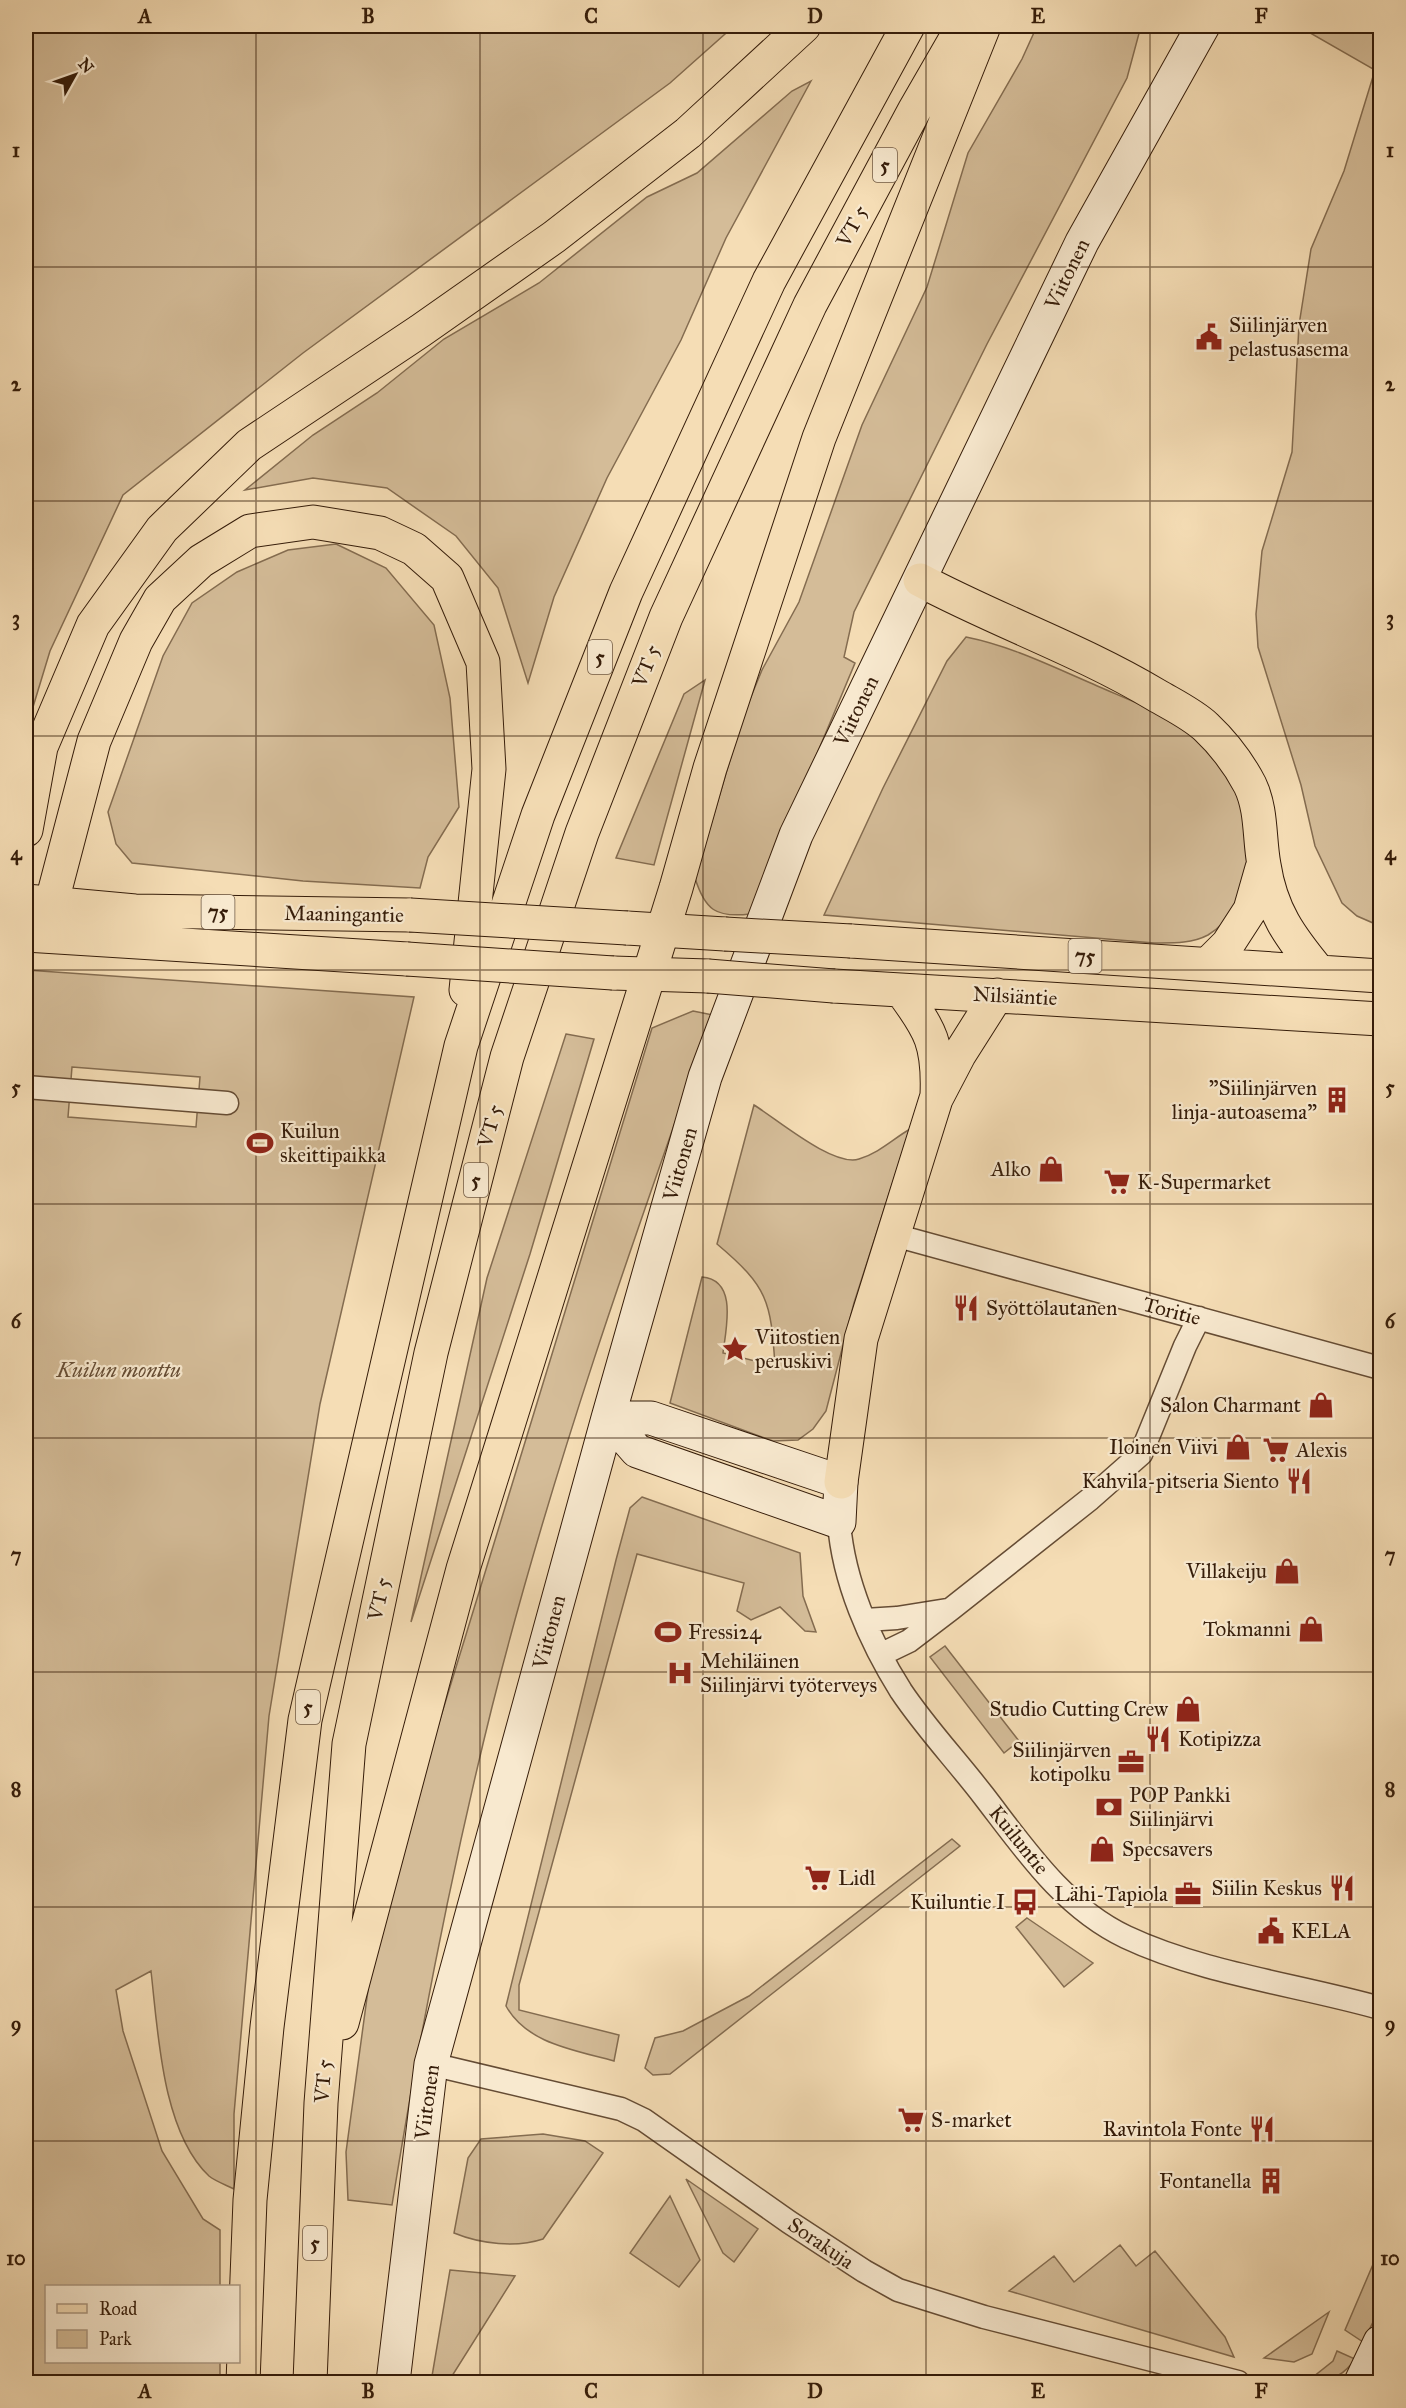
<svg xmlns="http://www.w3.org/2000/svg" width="1406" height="2408" viewBox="0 0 1406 2408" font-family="'IM FELL Great Primer',serif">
  <rect width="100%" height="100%" fill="#f5ddb5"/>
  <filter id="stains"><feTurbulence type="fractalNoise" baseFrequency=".00333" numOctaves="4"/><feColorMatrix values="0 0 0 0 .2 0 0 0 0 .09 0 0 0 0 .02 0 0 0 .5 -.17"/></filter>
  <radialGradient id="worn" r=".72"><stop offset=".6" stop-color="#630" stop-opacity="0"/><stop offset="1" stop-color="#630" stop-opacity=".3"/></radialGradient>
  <path fill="#d4bc98" stroke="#846c50" stroke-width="1.5" fill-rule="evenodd" d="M26,26H734L670,83L303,353L123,495L50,651L26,730Z
    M1037,26H1141L1127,78L987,344L854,612L844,657L855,663L750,914C716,918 705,910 695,878L743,716L762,670L799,602L862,425L927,287L968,153L1022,59Z
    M1298,26H1380V926L1357,916L1342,903L1315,846L1301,785L1258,647L1256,614L1262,551L1292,452L1299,325L1311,249L1344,171L1375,70Z
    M811,81L726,238L681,340L607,478L554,597L528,683L498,588L456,536L387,488L313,478L245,490L313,435L377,393L444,339L539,283L647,197L697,173L792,91Z
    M336,544L386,568L434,625L450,698L459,807L428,857L420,888L303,881L132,863L116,844L108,812L163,656L192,603L237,572L288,550Z
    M966,637C1011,646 1051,666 1093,684C1128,700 1168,713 1197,740C1210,752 1222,767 1231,783C1256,828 1256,906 1208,935C1191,944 1172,943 1154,943L824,915L883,788L947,661Z
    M705,680L654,865L616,858L684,694Z
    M26,970L414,997L320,1404L269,1716L234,2114V2189C226,2185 215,2181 209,2176C162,2132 158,2032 151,1971L116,1990L123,2031L162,2151L203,2219L220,2230V2286H46V2362H220V2382H26ZM72,1067L200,1077L196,1127L68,1117Z
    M693,1011L713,1015C632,1243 551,1472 492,1707C451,1872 419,2038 392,2205L348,2200L346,2152L369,1983L411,1814L652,1028Z
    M566,1034L594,1039L530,1254L411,1622L487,1278Z
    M754,1105C777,1119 833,1167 859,1159C879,1153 893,1139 910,1129L854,1303L826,1411L813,1429L798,1440L773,1441L670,1403L702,1277C738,1280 726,1328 723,1353L775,1366C771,1301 768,1287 717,1244Z
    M642,1497L800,1553L803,1596L816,1632L805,1631L780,1607L751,1620L737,1611L744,1583L637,1554L519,1985V2010L619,2035L614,2061C575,2050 527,2044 506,2006L616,1560L630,1508Z
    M945,1646L1019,1741L1004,1753L930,1657Z
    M952,1839L960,1846L670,2074L653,2075L645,2068L655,2038L683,2031L749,1996Z
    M1027,1918L1093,1963L1064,1987L1016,1927Z
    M543,2134L585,2141L603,2153L543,2239C516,2248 481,2244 454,2233L468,2158L481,2139Z
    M686,2179L758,2229L734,2262L723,2253Z
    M670,2196L700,2260L679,2287L630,2253Z
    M1120,2245L1136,2266L1155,2251L1225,2337L1234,2357L1009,2291L1054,2256L1074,2282Z
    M1380,2248V2308L1363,2342L1345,2330Z
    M450,2270L515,2276L452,2376L446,2382H431Z
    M1329,2312L1312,2354L1294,2362L1264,2358Z
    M1337,2351L1355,2359C1344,2376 1328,2383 1308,2381L1333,2361Z"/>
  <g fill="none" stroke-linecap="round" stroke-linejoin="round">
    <g stroke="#654c34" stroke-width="25">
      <path id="street" d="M26,1087L227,1103
        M894,1235L1380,1368
        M839,1522C843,1580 870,1642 901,1691C925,1727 956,1760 983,1795C1024,1848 1063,1907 1126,1937C1202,1973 1299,1985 1380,2008
        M865,1620L897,1618L947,1610
        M882,1654L909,1641L951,1609L1090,1499L1141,1454L1185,1346L1199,1318
        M431,2064L621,2109L644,2120L789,2222L864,2271L898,2290L984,2317L1238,2382"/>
    </g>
    <g stroke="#351c09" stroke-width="35">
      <path id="secondary" d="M608,1418H651L841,1482L839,1522L637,1451Z
        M393,2382L431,2064L608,1418L705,1077L796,835L1082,242L1203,26
        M1361,2382L1380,2342"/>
    </g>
    <g stroke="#351c09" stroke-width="35">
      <path id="primary" d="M920,580C997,621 1081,650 1156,695C1173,705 1192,714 1206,727C1223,743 1239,764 1250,785C1262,810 1259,838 1264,865C1271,911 1290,937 1319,972
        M26,901L135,911L410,915
        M627,928L725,934
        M26,935L407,959
        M851,941L1380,976
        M1208,964L1228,944L1250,910L1262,868
        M613,973L708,976
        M834,986L1380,1019
        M901,990C931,1030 939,1045 937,1095
        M841,1482L861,1339L936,1099L959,1055L997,995"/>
    </g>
    <g stroke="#351c09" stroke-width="35">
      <path id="highway" d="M26,830L41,747L93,625L162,529L249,445L420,331L554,237L688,133L804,26
        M26,930L28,935L51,905L94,741L136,641L160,599L201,561L250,531L313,522L380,533L414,549L447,578L483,662L489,769L466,990
        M342,2023L463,1569L676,888L710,768L819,438L984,26
        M243,2382L250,2200L267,2027L305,1720L461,1046L538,815L626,592L769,281L908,26
        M310,2382L321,2103L349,1744L431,1353L507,1057L582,833L666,617L810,305L914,111L963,26"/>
    </g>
    <use href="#street" stroke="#f8e9cf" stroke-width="22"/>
    <use href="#secondary" stroke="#f8e9cf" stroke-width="33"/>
    <use href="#primary" stroke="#f5ddb5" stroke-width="33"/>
    <use href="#highway" stroke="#f5ddb5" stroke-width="33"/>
    <g stroke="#351c09" stroke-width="35" stroke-linecap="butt">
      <path id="primary-bridge" d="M410,915L627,928
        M725,934L851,941
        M407,959L613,973
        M708,976L834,986"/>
    </g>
    <use href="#primary-bridge" stroke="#f5ddb5" stroke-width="33"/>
  </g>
  <path fill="none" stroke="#351c09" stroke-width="1.5" stroke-opacity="0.55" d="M256,26V2382M480,26V2382M703,26V2382M926,26V2382M1150,26V2382M26,267H1380M26,501H1380M26,736H1380M26,970H1380M26,1204H1380M26,1438H1380M26,1672H1380M26,1907H1380M26,2141H1380"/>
  <defs>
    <g id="civic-bare" transform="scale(2.07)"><path d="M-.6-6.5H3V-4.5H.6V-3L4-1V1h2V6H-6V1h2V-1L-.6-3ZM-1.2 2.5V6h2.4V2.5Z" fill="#8f2418" stroke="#f8e9cf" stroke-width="2.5" paint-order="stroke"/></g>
    <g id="building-bare" transform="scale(2.07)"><path d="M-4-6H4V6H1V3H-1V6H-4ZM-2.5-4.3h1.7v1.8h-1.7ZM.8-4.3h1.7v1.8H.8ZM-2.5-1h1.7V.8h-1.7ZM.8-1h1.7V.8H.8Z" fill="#8f2418" stroke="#f8e9cf" stroke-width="2.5" paint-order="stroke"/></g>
    <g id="stadium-bare" transform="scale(2.07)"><path d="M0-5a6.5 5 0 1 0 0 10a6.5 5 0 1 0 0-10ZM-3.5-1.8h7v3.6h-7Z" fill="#8f2418" stroke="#f8e9cf" stroke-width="2.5" paint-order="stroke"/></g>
    <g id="shop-bare" transform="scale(2.07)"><path d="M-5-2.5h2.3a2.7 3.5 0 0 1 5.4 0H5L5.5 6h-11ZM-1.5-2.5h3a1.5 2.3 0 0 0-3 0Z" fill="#8f2418" stroke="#f8e9cf" stroke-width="2.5" paint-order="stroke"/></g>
    <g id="supermarket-bare" transform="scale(2.07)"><path d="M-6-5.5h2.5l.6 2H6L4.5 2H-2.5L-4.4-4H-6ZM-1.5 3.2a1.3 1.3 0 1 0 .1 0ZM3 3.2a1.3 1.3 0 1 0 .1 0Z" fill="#8f2418" stroke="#f8e9cf" stroke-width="2.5" paint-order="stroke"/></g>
    <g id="restaurant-bare" transform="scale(2.07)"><path d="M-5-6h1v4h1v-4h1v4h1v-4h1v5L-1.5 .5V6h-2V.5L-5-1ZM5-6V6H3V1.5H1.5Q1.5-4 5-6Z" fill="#8f2418" stroke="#f8e9cf" stroke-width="2.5" paint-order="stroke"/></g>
    <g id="sight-bare" transform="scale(2.07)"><path d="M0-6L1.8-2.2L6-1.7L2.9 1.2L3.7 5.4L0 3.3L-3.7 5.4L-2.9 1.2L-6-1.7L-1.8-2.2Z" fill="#8f2418" stroke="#f8e9cf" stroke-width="2.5" paint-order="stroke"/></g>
    <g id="hospital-bare" transform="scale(2.07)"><path d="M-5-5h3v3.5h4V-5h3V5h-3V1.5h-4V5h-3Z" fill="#8f2418" stroke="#f8e9cf" stroke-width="2.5" paint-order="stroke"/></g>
    <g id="office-bare" transform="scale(2.07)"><path d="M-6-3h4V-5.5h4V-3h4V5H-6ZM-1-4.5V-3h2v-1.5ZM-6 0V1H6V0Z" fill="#8f2418" stroke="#f8e9cf" stroke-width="2.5" paint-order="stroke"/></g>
    <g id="bank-bare" transform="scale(2.07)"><path d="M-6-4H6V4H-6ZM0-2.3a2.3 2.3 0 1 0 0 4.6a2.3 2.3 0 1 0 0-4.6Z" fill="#8f2418" stroke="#f8e9cf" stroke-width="2.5" paint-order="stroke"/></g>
    <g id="bus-bare" transform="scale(2.07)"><path d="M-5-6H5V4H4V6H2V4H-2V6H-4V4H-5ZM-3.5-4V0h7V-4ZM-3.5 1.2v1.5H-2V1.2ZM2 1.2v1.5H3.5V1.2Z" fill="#8f2418" stroke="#f8e9cf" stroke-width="2.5" paint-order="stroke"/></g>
  </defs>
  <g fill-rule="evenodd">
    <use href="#civic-bare" x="1209" y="337"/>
    <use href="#building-bare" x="1337" y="1100"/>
    <use href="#stadium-bare" x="260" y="1143"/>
    <use href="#shop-bare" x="1051" y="1169"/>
    <use href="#supermarket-bare" x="1117" y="1182"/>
    <use href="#restaurant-bare" x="966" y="1308"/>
    <use href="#sight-bare" x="735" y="1349"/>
    <use href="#shop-bare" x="1321" y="1405"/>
    <use href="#shop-bare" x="1238" y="1447"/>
    <use href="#supermarket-bare" x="1276" y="1450"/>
    <use href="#restaurant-bare" x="1299" y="1481"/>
    <use href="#shop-bare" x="1287" y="1571"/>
    <use href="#shop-bare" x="1311" y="1629"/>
    <use href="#stadium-bare" x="668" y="1632"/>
    <use href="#hospital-bare" x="680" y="1673"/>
    <use href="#shop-bare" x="1188" y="1709"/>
    <use href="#restaurant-bare" x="1158" y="1739"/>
    <use href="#office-bare" x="1131" y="1762"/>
    <use href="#bank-bare" x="1109" y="1807"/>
    <use href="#shop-bare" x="1102" y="1849"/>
    <use href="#supermarket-bare" x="818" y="1878"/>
    <use href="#restaurant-bare" x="1342" y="1888"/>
    <use href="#office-bare" x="1188" y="1894"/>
    <use href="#bus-bare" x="1025" y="1902"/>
    <use href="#civic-bare" x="1271" y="1931"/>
    <use href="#supermarket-bare" x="911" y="2120"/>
    <use href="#restaurant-bare" x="1262" y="2129"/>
    <use href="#building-bare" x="1271" y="2181"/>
  </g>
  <g text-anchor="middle" stroke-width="4.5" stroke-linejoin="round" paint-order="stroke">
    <g fill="#f8e9cf" stroke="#705a44" stroke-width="1.5">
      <rect x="873" y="148" width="24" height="34" rx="4.5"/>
      <rect x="588" y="640" width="24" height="34" rx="4.5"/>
      <rect x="201.5" y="895" width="33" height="34" rx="4.5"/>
      <rect x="1068.5" y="939" width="33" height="34" rx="4.5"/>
      <rect x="464" y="1163" width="24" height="34" rx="4.5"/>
      <rect x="296" y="1690" width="24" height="34" rx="4.5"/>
      <rect x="303" y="2226" width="24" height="34" rx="4.5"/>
    </g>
    <g font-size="20" font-weight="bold" fill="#351c09">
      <text x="885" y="172">5</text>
      <text x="600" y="664">5</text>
      <text x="218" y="919">75</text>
      <text x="1085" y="963">75</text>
      <text x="476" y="1187">5</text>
      <text x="308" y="1714">5</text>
      <text x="315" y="2250">5</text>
    </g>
    <g font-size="21" fill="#351c09" stroke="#f8e9cf">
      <text transform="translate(852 226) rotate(-62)" y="7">VT 5</text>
      <text transform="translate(1067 274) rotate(-64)" y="7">Viitonen</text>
      <text transform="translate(646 666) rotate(-69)" y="7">VT 5</text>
      <text transform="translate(856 711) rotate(-64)" y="7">Viitonen</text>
      <text transform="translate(344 914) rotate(1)" y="7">Maaningantie</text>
      <text transform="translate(1015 996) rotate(3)" y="7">Nilsiäntie</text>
      <text transform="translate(490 1126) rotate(-75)" y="7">VT 5</text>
      <text transform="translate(680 1164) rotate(-74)" y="7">Viitonen</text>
      <text transform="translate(1172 1311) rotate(15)" y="7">Toritie</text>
      <text transform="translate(379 1599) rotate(-78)" y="7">VT 5</text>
      <text transform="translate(549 1632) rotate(-75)" y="7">Viitonen</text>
      <text transform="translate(1019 1840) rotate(51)" y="7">Kuiluntie</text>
      <text transform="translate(323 2081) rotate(-86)" y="7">VT 5</text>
      <text transform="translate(427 2102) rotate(-82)" y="7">Viitonen</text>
      <text transform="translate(821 2243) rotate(34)" y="7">Sorakuja</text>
    </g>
    <g font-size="21" fill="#351c09" stroke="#f8e9cf" text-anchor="start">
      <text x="1229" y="332">Siilinjärven<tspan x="1229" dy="24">pelastusasema</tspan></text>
      <text x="1317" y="1095" text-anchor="end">"Siilinjärven<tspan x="1317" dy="24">linja-autoasema"</tspan></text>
      <text x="280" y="1138">Kuilun<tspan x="280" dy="24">skeittipaikka</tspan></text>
      <text x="1031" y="1176" text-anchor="end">Alko</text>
      <text x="1137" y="1189">K-Supermarket</text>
      <text x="986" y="1315">Syöttölautanen</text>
      <text x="755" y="1344">Viitostien<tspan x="755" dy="24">peruskivi</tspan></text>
      <text x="1301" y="1412" text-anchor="end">Salon Charmant</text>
      <text x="1218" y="1454" text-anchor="end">Iloinen Viivi</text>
      <text x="1296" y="1457">Alexis</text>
      <text x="1279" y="1488" text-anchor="end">Kahvila-pitseria Siento</text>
      <text x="1267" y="1578" text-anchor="end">Villakeiju</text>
      <text x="1291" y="1636" text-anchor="end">Tokmanni</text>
      <text x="688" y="1639">Fressi24</text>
      <text x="700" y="1668">Mehiläinen<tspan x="700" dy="24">Siilinjärvi työterveys</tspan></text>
      <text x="1168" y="1716" text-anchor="end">Studio Cutting Crew</text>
      <text x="1178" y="1746">Kotipizza</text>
      <text x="1111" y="1757" text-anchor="end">Siilinjärven<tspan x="1111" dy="24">kotipolku</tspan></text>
      <text x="1129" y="1802">POP Pankki<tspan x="1129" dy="24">Siilinjärvi</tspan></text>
      <text x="1122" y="1856">Specsavers</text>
      <text x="838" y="1885">Lidl</text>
      <text x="1322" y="1895" text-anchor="end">Siilin Keskus</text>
      <text x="1168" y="1901" text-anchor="end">Lähi-Tapiola</text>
      <text x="1005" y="1909" text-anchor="end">Kuiluntie I</text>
      <text x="1291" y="1938">KELA</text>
      <text x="931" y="2127">S-market</text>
      <text x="1242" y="2136" text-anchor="end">Ravintola Fonte</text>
      <text x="1251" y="2188" text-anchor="end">Fontanella</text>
    </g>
    <g font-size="21" font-style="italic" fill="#654c34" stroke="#f8e9cf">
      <text x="119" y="1377">Kuilun monttu</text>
    </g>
  </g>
  <rect width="1406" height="2408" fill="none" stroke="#f5ddb5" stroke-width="66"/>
  <rect x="45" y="2285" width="195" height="78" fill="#f8e9cf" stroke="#aa9780" stroke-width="1.5"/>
  <rect x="57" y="2304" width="30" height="9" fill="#f5ddb5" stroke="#aa9780" stroke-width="1.5"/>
  <text x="99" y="2315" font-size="18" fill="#351c09">Road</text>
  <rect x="57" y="2330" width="30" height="18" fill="#d4bc98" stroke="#aa9780" stroke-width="1.5"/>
  <text x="99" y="2345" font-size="18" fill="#351c09">Park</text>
  <g transform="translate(75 75) rotate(50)" stroke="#f8e9cf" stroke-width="4.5" paint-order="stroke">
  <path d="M0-4.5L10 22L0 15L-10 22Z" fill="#351c09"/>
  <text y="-9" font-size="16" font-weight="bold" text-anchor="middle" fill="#351c09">N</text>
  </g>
  <rect x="33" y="33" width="1340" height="2342" fill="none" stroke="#351c09" stroke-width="2"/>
  <g font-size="20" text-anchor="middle" font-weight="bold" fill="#351c09">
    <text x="145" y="23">A</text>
    <text x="368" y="23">B</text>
    <text x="591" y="23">C</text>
    <text x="815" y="23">D</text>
    <text x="1038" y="23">E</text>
    <text x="1261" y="23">F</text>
    <text x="16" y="157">1</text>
    <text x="1390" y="157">1</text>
    <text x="16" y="391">2</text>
    <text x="1390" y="391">2</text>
    <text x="16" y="625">3</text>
    <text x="1390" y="625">3</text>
    <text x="16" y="860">4</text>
    <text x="1390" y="860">4</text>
    <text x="16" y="1094">5</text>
    <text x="1390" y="1094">5</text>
    <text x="16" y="1328">6</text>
    <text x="1390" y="1328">6</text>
    <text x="16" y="1562">7</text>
    <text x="1390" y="1562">7</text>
    <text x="16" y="1796">8</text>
    <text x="1390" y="1796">8</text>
    <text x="16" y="2031">9</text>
    <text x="1390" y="2031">9</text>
    <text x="16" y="2265">10</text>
    <text x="1390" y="2265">10</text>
    <text x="145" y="2398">A</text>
    <text x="368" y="2398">B</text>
    <text x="591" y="2398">C</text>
    <text x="815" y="2398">D</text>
    <text x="1038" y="2398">E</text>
    <text x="1261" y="2398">F</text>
  </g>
  <rect width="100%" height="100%" filter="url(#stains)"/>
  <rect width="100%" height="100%" fill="url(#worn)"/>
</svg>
